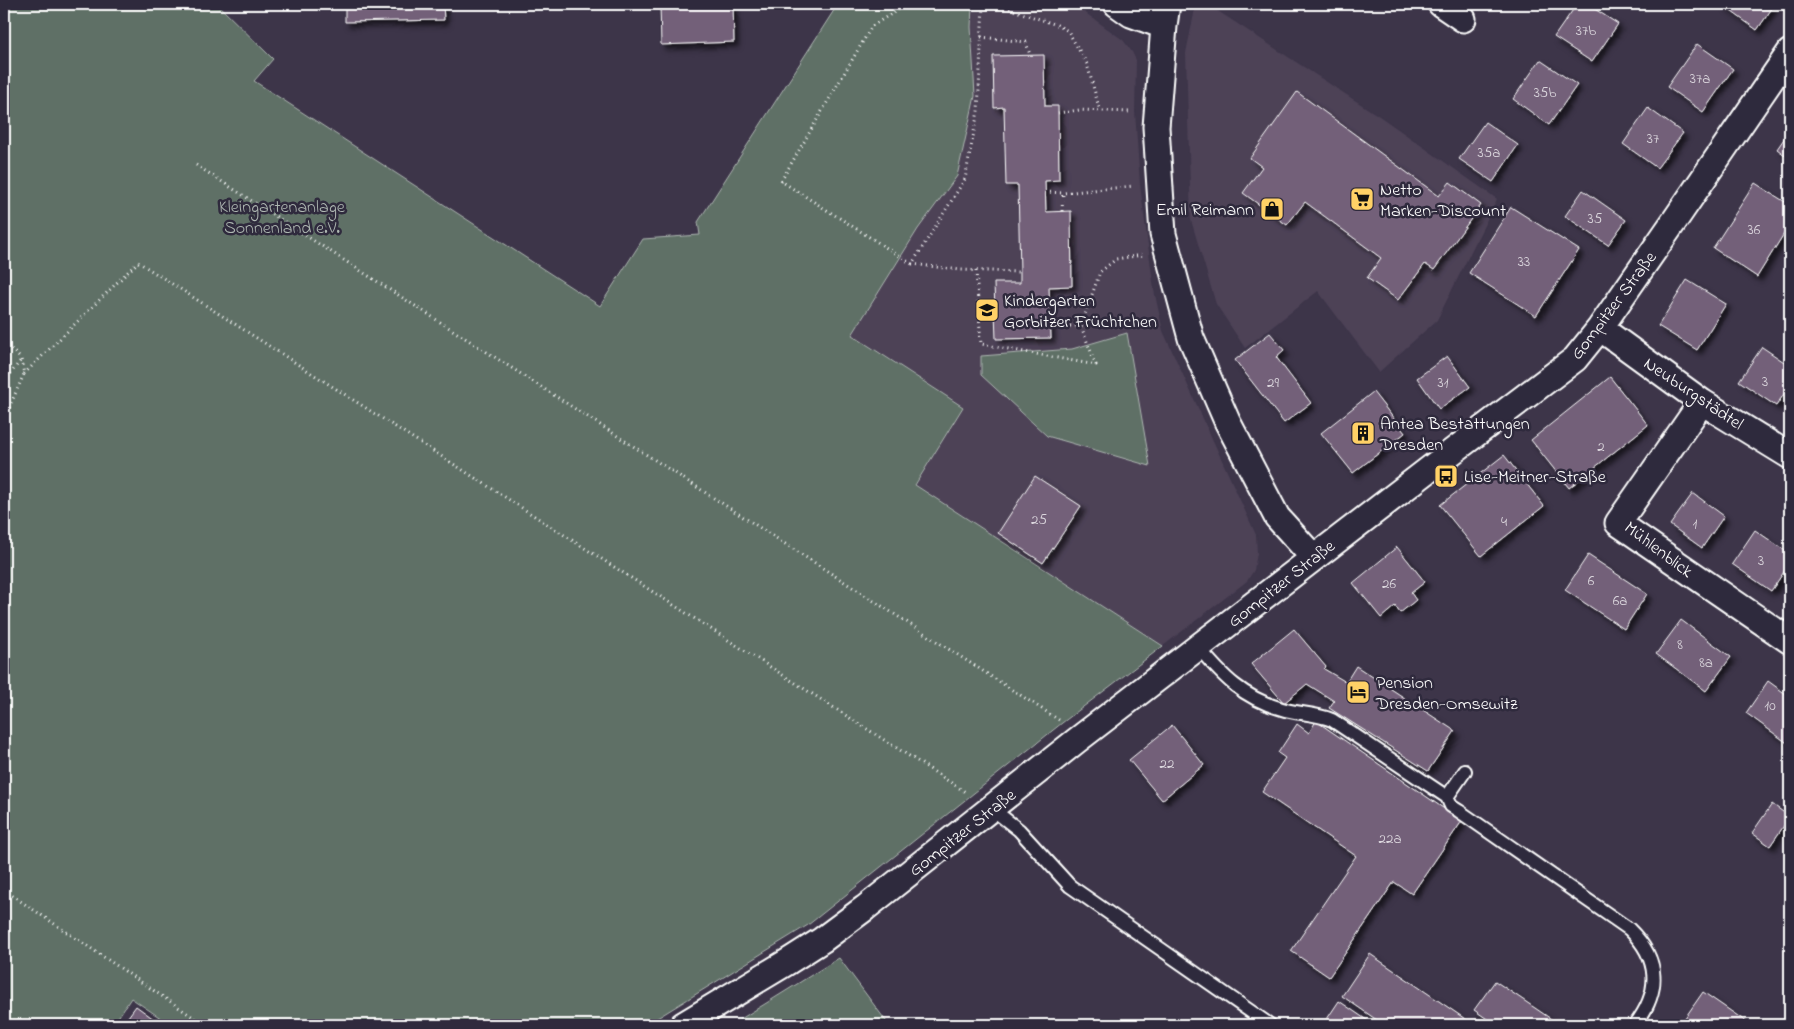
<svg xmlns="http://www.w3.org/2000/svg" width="1794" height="1029" viewBox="0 0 1794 1029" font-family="'Indie Flower',sans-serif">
  <defs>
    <filter id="shadow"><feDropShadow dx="4.5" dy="4.5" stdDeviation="2.5" flood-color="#0009"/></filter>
  </defs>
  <rect width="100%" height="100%" fill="#3d3549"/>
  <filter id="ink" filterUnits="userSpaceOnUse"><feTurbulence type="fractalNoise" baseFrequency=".02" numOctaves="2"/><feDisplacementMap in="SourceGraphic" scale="10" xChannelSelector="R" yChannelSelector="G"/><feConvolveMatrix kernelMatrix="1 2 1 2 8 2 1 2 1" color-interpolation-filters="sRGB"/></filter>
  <g filter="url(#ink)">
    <path fill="#4d4257" d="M838,4H1073L1123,40L1132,52L1136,60L1135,112L1140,185L1154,290L1163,331L1256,535L1257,553L1254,570L1247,581L1163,646L915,485L963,407L700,235Z
      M1196,4H1207L1382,118L1497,199L1437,320L1379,372L1318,291L1245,348L1216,304L1191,220L1186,53Z"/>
    <path fill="#5e6f66" stroke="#aeb7b2" d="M4,4H217L273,59L254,81L600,306L643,239L700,235L698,222L838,4H972L971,27L975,96L957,176L918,229L852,335L963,407L915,485L1163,646L1062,723L808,925L646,1025H171L131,998L113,1025H4Z
      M1127,333L1150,466L1047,436L981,375V356L1072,349Z
      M839,958L889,1025H731Z"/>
    <path fill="#736079" stroke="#fff" filter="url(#shadow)" d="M345,4H443L444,20L345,22Z
      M660,4H733L734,42L661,45Z
      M1577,4H1587L1618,24L1592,62L1554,37Z
      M1721,4H1775L1757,30Z
      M1697,44L1733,69L1703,112L1667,87Z
      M1044,55L1045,106H1058L1059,180L1045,181L1046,212L1071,211L1072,286L1049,287L1051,338L996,339L994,283H1020V272L1018,185H1006L1004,107L994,108L993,56Z
      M1540,60L1577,85L1549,125L1513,99Z
      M1297,92L1439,196L1450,182L1481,205L1434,270L1425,264L1398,300L1367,278L1381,258L1305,202L1287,225L1243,193L1262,167L1250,158Z
      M1648,108L1683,133L1657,168L1623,144Z
      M1485,122L1518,145L1493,182L1459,159Z
      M1790,130V159L1777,149Z
      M1755,183L1790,205V224L1757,277L1713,248Z
      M1583,190L1626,220L1608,245L1565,216Z
      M1511,207L1579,250L1536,316L1469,273Z
      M1687,280L1726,304L1697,350L1658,326Z
      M1270,333L1284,350L1276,357L1311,403L1284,423L1235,360Z
      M1762,347L1790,366V385L1776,406L1739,381Z
      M1447,356L1470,387L1439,409L1417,378Z
      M1610,377L1648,425L1569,488L1531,440Z
      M1373,392L1405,433L1353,473L1321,433Z
      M1504,455L1544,506L1481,556L1440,505Z
      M1035,476L1081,506L1043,563L998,533Z
      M1693,493L1724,516L1702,548L1670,525Z
      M1755,530L1790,554V563L1771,591L1732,564Z
      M1397,547L1425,582L1411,593L1416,600L1400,613L1395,606L1381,618L1353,583Z
      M1588,555L1647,594L1624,629L1565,590Z
      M1681,620L1731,657L1706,691L1656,654Z
      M1294,629L1326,667L1324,669L1346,682L1356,666L1455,731L1428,771L1329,708L1334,701L1307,684L1284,703L1251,664Z
      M1768,681L1790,697V745L1746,713Z
      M1316,721L1462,821L1412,894L1394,882L1329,977L1291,951L1356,856L1262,792L1285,758L1278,753L1297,724L1309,733Z
      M1172,725L1204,765L1162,800L1129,760Z
      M1772,804L1790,817L1770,846L1752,833Z
      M1370,954L1474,1025H1384L1342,996Z
      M1495,981L1560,1025H1496L1474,1010Z
      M1703,992L1751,1025H1680Z
      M1339,1001L1374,1025H1323Z
      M136,1006L162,1025H130L125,1021Z"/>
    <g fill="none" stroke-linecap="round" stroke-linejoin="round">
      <g stroke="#fff" stroke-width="16">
        <path id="service" d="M1198,647C1223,677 1243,698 1282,709C1298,714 1315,713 1332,720L1447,797L1465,771
          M1447,797L1451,806L1459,811L1629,929C1660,959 1661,991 1635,1025
          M991,808L1019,830L1070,886L1270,1025"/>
      </g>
      <g stroke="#fff" stroke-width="29">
        <path id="minor" d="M1117,4L1131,14L1164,26
          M1167,4L1164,26L1156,127L1163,234L1191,338L1227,421L1277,517L1314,558
          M1441,4L1463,19
          M1600,328L1702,402L1790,456
          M1702,402L1618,523L1790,641
          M683,1025L789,961L822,940L865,908L1076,741L1440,461L1575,359L1600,328L1675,220L1790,52"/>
      </g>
      <path stroke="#fff" stroke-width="3" stroke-dasharray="1 4" stroke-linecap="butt" d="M907,4L872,26L781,181L912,264L965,179L978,111L983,4
        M995,4L1057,25L1068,31L1087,64L1100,111
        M981,37L1026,42L1030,55
        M1058,113L1079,110L1132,112
        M196,165L1059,720
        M1045,192L1063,193L1134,186
        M1062,211L1063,193
        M912,264L960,270L1020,272
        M976,271L981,344L1096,365L1081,326L1100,272L1116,259L1143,255
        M1050,326H1081
        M4,342L21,359L24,374L4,419
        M24,374L138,262L967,793
        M4,382L21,360
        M4,890L205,1025"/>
      <use href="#service" stroke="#2f2a3d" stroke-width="12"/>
      <use href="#minor" stroke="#2f2a3d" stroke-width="25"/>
    </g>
  </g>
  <defs>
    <g id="supermarket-square" transform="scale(1.25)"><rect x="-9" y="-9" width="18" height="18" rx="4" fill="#ffd166" stroke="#2f2a3d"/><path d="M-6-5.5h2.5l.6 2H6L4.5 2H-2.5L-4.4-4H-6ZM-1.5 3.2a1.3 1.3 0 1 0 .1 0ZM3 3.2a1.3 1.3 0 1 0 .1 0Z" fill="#111"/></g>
    <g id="shop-square" transform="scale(1.25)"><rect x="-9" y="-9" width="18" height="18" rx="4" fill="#ffd166" stroke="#2f2a3d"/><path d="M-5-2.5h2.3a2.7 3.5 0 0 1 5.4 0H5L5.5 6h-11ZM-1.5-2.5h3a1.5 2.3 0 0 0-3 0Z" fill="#111"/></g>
    <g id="school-square" transform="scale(1.25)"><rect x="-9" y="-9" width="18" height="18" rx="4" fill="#ffd166" stroke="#2f2a3d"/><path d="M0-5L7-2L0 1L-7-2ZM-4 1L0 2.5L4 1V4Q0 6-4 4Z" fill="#111"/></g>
    <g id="building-square" transform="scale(1.25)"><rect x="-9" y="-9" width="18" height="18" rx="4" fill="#ffd166" stroke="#2f2a3d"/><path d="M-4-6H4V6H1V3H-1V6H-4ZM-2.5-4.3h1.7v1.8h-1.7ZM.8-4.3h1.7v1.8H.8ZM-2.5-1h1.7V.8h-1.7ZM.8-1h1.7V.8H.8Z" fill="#111"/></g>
    <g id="bus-square" transform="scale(1.25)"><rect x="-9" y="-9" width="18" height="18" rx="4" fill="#ffd166" stroke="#2f2a3d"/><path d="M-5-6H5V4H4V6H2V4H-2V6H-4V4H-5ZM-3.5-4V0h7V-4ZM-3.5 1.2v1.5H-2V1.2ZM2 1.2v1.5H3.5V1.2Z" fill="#111"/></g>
    <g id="hotel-square" transform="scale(1.25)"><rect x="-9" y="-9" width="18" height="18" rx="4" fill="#ffd166" stroke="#2f2a3d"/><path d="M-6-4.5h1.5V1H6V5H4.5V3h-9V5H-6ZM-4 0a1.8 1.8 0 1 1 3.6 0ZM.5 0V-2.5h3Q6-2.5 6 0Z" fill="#111"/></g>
  </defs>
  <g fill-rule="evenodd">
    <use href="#supermarket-square" x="1362" y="199"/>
    <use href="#shop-square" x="1272" y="209"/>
    <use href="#school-square" x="987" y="310"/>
    <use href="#building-square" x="1363" y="433"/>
    <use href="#bus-square" x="1446" y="476"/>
    <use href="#hotel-square" x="1358" y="692"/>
  </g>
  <g text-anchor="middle" stroke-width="5" stroke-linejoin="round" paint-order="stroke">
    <g font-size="15" fill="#dcd7de">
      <text x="1586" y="35">37b</text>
      <text x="1700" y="83">37a</text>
      <text x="1545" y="97">35b</text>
      <text x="1653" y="143">37</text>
      <text x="1489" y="157">35a</text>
      <text x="1595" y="223">35</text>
      <text x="1754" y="234">36</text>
      <text x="1524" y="266">33</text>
      <text x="1765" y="386">3</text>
      <text x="1273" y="387">29</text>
      <text x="1443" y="387">31</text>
      <text x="1601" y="451">2</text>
      <text x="1039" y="524">25</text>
      <text x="1504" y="526">4</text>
      <text x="1695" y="528">1</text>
      <text x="1761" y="565">3</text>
      <text x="1591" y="585">6</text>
      <text x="1389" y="588">26</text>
      <text x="1620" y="605">6a</text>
      <text x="1680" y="649">8</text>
      <text x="1706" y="667">8a</text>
      <text x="1770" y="710">10</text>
      <text x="1167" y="768">22</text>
      <text x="1390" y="843">22a</text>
    </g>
    <g font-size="18" fill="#fff" stroke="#2f2a3d" text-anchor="start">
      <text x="1380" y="195">Netto<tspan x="1380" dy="21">Marken-Discount</tspan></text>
      <text x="1254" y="215" text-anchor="end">Emil Reimann</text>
      <text x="1004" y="306">Kindergarten<tspan x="1004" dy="21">Gorbitzer Früchtchen</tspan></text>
      <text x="1380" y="429">Antea Bestattungen<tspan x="1380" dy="21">Dresden</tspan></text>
      <text x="1464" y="482">Lise-Meitner-Straße</text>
      <text x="1376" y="688">Pension<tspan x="1376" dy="21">Dresden-Omsewitz</tspan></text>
    </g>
    <g font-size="18" fill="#aeb7b2" stroke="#2f2a3d">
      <text x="282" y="212">Kleingartenanlage<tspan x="282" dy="21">Sonnenland e.V.</tspan></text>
    </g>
    <g font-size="18" fill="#fff" stroke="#2f2a3d">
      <text transform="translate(1613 305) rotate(-53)" y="6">Gompitzer Straße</text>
      <text transform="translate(1694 393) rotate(34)" y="6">Neuburgstädtel</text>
      <text transform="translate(1659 549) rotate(37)" y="6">Mühlenblick</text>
      <text transform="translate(1281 583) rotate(-38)" y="6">Gompitzer Straße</text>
      <text transform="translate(962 832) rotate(-38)" y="6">Gompitzer Straße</text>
    </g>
  </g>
  <rect width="1794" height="1029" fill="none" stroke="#2f2a3d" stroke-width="20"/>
  <rect x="10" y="10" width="1774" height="1009" fill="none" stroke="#fff" stroke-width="2" filter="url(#ink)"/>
</svg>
